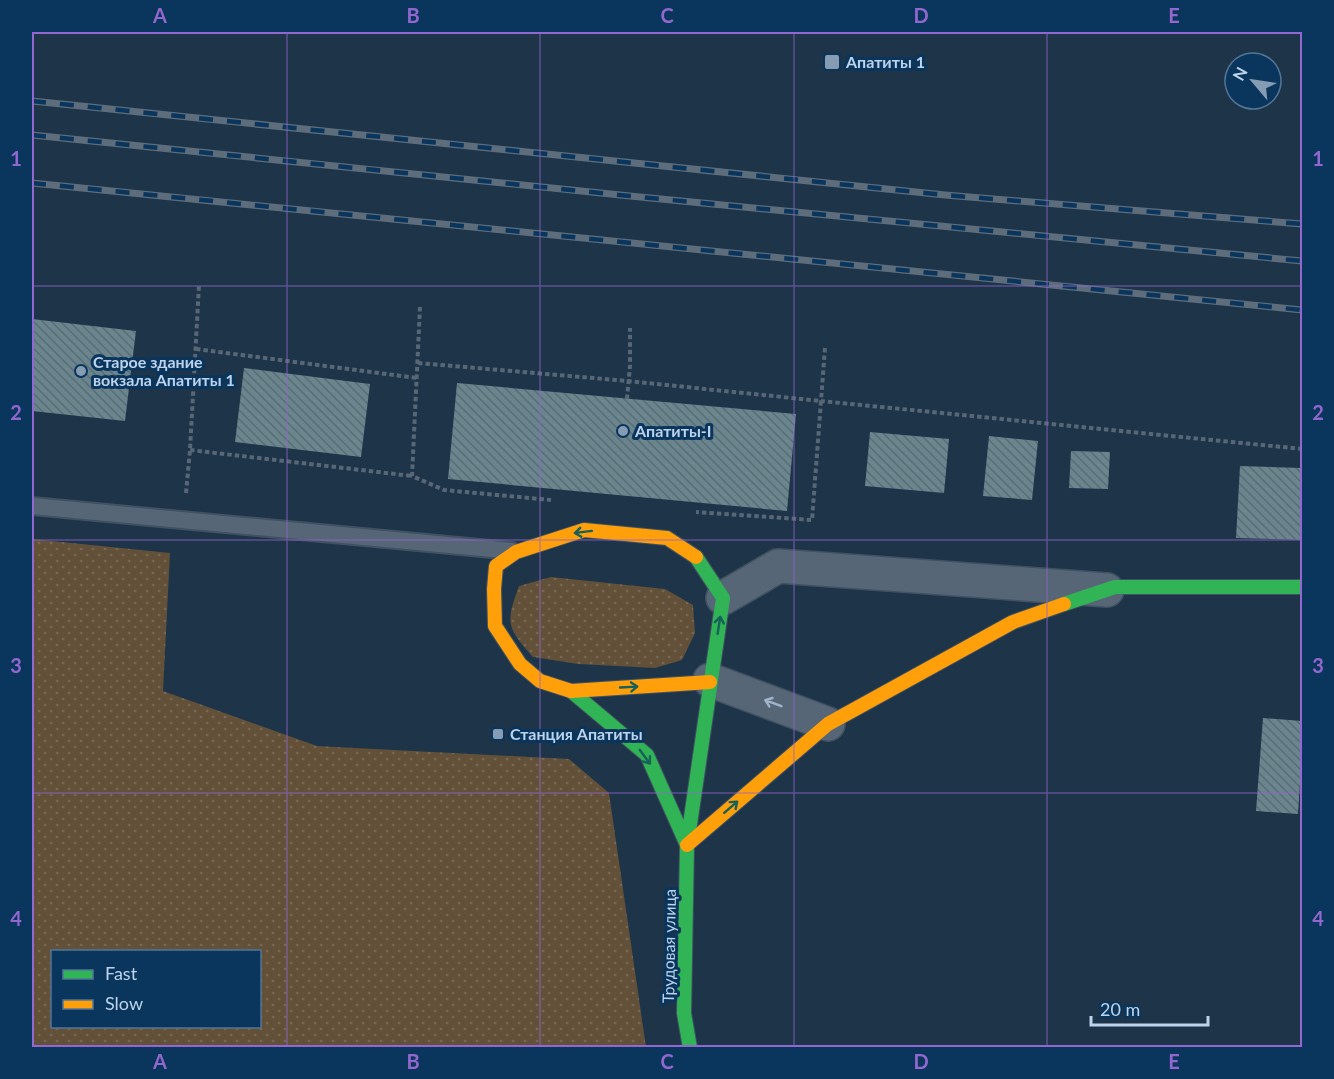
<svg xmlns="http://www.w3.org/2000/svg" width="1334" height="1079" viewBox="0 0 1334 1079" font-family="Lato,sans-serif">
  <defs>
    <pattern id="grass-dots" width="8" height="8" patternUnits="userSpaceOnUse" patternTransform="scale(1.5)"><rect width="8" height="8" fill="#625038"/><path d="M2 2h.1M6 6h.1" fill="none" stroke="#776855" stroke-width="1.8" stroke-linecap="round"/></pattern>
    <pattern id="building-back-hatch" width="6" height="6" patternUnits="userSpaceOnUse" patternTransform="scale(1.5)"><rect width="6" height="6" fill="#6a858d"/><path d="M-1 5l2 2M0 0l6 6M5-1l2 2" fill="none" stroke="#596d74"/></pattern>
  </defs>
  <rect width="100%" height="100%" fill="#1d3449"/>
  <path fill="url(#grass-dots)" fill-rule="evenodd" d="M32,539L170,553L163,691L317,746L569,759L609,793L646,1047H32ZM52,952H260V1026H52Z
    M551,577L665,589L693,605L695,633L682,660L655,668L578,664L533,657C507,627 505,624 519,586Z"/>
  <path fill="url(#building-back-hatch)" d="M32,319L136,331L125,421L32,411Z
    M244,368L370,384L361,457L235,442Z
    M457,383L796,414L787,511L448,479Z
    M870,432L949,439L944,493L865,486Z
    M989,436L1038,441L1032,500L983,496Z
    M1071,451L1110,452L1108,489L1069,488Z
    M1240,466L1302,468V540L1236,538Z
    M1263,718L1302,721V753L1298,814L1256,811Z"/>
  <g fill="none" stroke-linecap="round" stroke-linejoin="round">
    <g stroke="#3f5162" stroke-width="20">
      <path id="lane" d="M32,506L512,551"/>
    </g>
    <g stroke="#3f5162" stroke-width="36">
      <path id="street" d="M723,598L778,566L1107,590
        M710,680L828,724"/>
    </g>
    <g stroke="#3f5162" stroke-width="16">
      <path id="fast" d="M1064,604L1115,587H1302
        M571,691L647,755L687,845
        M690,1048L684,1013L687,845L723,598L696,557"/>
    </g>
    <g stroke="#3f5162" stroke-width="16">
      <path id="slow" d="M696,557L667,538L584,530L516,552L496,566L494,589L495,626L520,664L540,681L571,691L710,682
        M687,845L828,724L1013,622L1064,604"/>
    </g>
    <path stroke="#586776" stroke-width="4" stroke-dasharray="4.5 3" stroke-linecap="butt" d="M420,307L412,476L444,490L551,500
      M825,348L821,401L1302,449
      M196,349L417,378
      M418,363L628,381L821,401L812,520L696,512
      M627,399L630,366V328
      M190,450L412,476
      M186,493L190,450L199,285"/>
    <use href="#lane" stroke="#566676" stroke-width="16"/>
    <use href="#street" stroke="#566676" stroke-width="33"/>
    <use href="#fast" stroke="#30b455" stroke-width="14"/>
    <use href="#slow" stroke="#ff9f0a" stroke-width="14"/>
    <g stroke="#5e6d7c" stroke-width="7">
      <path id="rail" d="M32,101L945,195L1302,224
        M32,135L630,196L1302,261
        M32,183L1302,310"/>
    </g>
    <use href="#rail" stroke="#0a355c" stroke-width="4.5" stroke-dasharray="14" stroke-linecap="butt"/>
  </g>
  <defs><path id="oneway-shaft" d="M-6 0H5M1.5-3L5.5 0L1.5 3" fill="none" stroke-width="1.6" stroke-linecap="round" stroke-linejoin="round" transform="scale(1.5)"/></defs>
  <g stroke="#17615a">
    <use href="#oneway-shaft" transform="translate(583 532) rotate(173)"/>
    <use href="#oneway-shaft" transform="translate(719 625) rotate(-81)"/>
    <use href="#oneway-shaft" transform="translate(629 687) rotate(-3)"/>
    <use href="#oneway-shaft" transform="translate(645 757) rotate(54)"/>
    <use href="#oneway-shaft" transform="translate(731 807) rotate(-41)"/>
  </g>
  <use stroke="#9fb3c9" href="#oneway-shaft" transform="translate(773 703) rotate(-159)"/>
  <path fill="none" stroke="#9267cf" stroke-width="1.5" stroke-opacity="0.55" d="M287,32V1048M540,32V1048M794,32V1048M1047,32V1048M32,286H1302M32,540H1302M32,793H1302"/>
  <g fill="#869cb3" stroke="#0a355c" stroke-width="2">
    <rect x="824" y="54" width="16" height="16" rx="3"/>
    <circle cx="81" cy="371" r="6"/>
    <circle cx="623" cy="431" r="6"/>
    <rect x="492" y="728" width="12" height="12" rx="3"/>
  </g>
  <g text-anchor="middle" stroke-width="6" stroke-linejoin="round" paint-order="stroke">
    <g font-size="16" font-weight="bold" fill="#bed4ec" stroke="#0a355c" text-anchor="start">
      <text x="846" y="68">Апатиты 1</text>
      <text x="93" y="368">Старое здание<tspan x="93" dy="18">вокзала Апатиты 1</tspan></text>
      <text x="635" y="437">Апатиты-I</text>
      <text x="510" y="740">Станция Апатиты</text>
    </g>
    <g font-size="16" fill="#bed4ec" stroke="#0a355c">
      <text transform="translate(669 946) rotate(-89)" y="6">Трудовая улица</text>
    </g>
  </g>
  <rect width="1334" height="1079" fill="none" stroke="#0a355c" stroke-width="66"/>
  <rect x="51" y="950" width="210" height="78" fill="#0a355c" stroke="#527596" stroke-width="1.5"/>
  <rect x="63" y="970" width="30" height="9" fill="#30b455" stroke="#527596" stroke-width="1.5"/>
  <text x="105" y="980" font-size="18" fill="#bed4ec">Fast</text>
  <rect x="63" y="1000" width="30" height="9" fill="#ff9f0a" stroke="#527596" stroke-width="1.5"/>
  <text x="105" y="1010" font-size="18" fill="#bed4ec">Slow</text>
  <g transform="translate(1253 81) rotate(299)"><circle r="28" fill="#0a355c" stroke="#527596" stroke-width="1.5"/>
  <path d="M0-4.5L10 22L0 15L-10 22Z" fill="#869cb3"/>
  <text y="-9" font-size="16" font-weight="bold" text-anchor="middle" fill="#bed4ec">N</text>
  </g>
  <path d="M1091 1016v9h117v-9" fill="none" stroke="#bed4ec" stroke-width="3"/>
  <text x="1100" y="1016" font-size="18" fill="#bed4ec" stroke="#0a355c" stroke-width="4.5" paint-order="stroke">20 m</text>
  <rect x="33" y="33" width="1268" height="1013" fill="none" stroke="#9267cf" stroke-width="2"/>
  <g font-size="20" text-anchor="middle" font-weight="bold" fill="#9267cf">
    <text x="160" y="23">A</text>
    <text x="413" y="23">B</text>
    <text x="667" y="23">C</text>
    <text x="921" y="23">D</text>
    <text x="1174" y="23">E</text>
    <text x="16" y="166">1</text>
    <text x="1318" y="166">1</text>
    <text x="16" y="420">2</text>
    <text x="1318" y="420">2</text>
    <text x="16" y="673">3</text>
    <text x="1318" y="673">3</text>
    <text x="16" y="926">4</text>
    <text x="1318" y="926">4</text>
    <text x="160" y="1069">A</text>
    <text x="413" y="1069">B</text>
    <text x="667" y="1069">C</text>
    <text x="921" y="1069">D</text>
    <text x="1174" y="1069">E</text>
  </g>
</svg>
